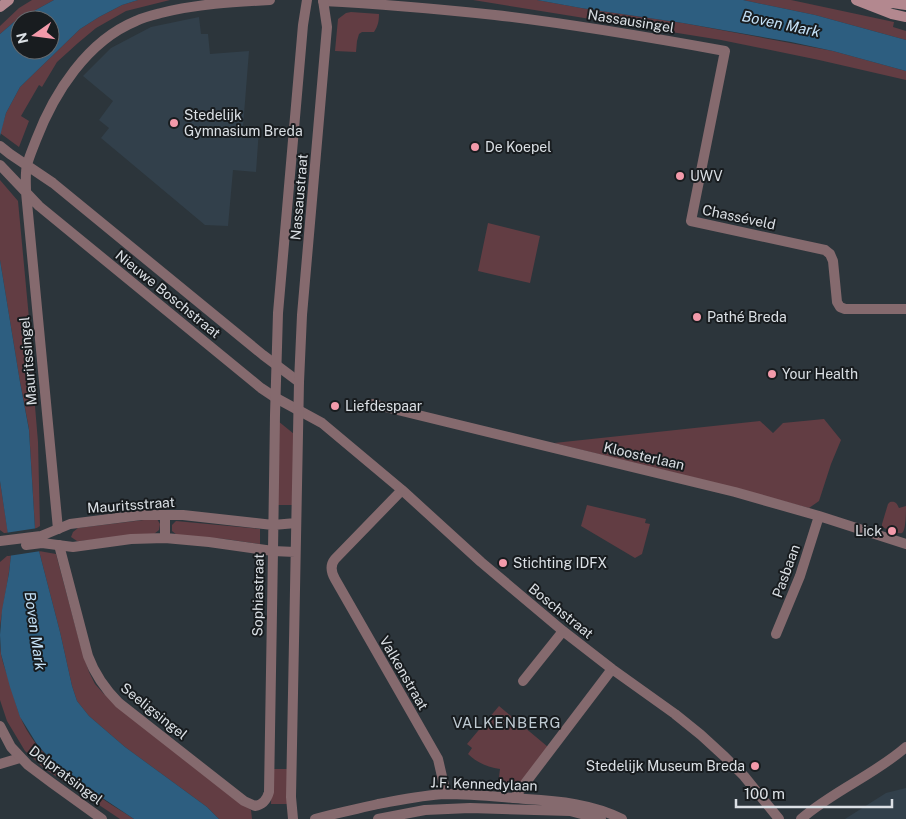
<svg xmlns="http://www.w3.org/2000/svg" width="906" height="819" viewBox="0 0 906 819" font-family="'Public Sans',sans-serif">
  <rect width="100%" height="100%" fill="#2c353b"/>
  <path fill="#32404b" d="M199,17L201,34H208L210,54L249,51L243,127L259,129L256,172L233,170L228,226L205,225L101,138L109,128L99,120L113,101L83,76L111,48L151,27Z
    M906,788V819H845L886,793Z"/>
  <path fill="#623d43" d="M32,0H54L14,22L0,34V26L19,8Z
    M138,0H170L126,11L96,28L78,43L57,62L42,87L39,85L21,116L29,121L19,147L0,133L6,113L20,87L80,29L99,17L122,5Z
    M473,0H537L581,8L683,23L833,51L906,71V80L819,60L721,40Z
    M743,0H791L894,22L893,27L906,31V40L815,15Z
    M351,12L379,14C379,21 378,26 374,32H362L359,34L357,41L356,52L335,51L338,19L346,13Z
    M0,180L18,201L30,329L33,382L38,442L40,526L35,529L29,429L20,382L0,260Z
    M488,223L540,236L530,283L478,271Z
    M824,419L841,440L831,464L819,501L809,508L727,486L554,443L760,421L773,433L783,423Z
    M278,421L294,434L293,505H276Z
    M0,481L8,533H4L0,530Z
    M890,502C896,501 897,504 899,508L906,506C906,512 906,531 902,533C899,534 895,532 894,532C889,530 886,529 882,527V524L888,504Z
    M587,505L646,519L645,523L650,524L642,554L635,558L581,526Z
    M152,519H157L160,524L159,530L154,534L80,541H77L71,537L73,532L78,528Z
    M176,521L260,529V544L225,539L177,535L172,531V525Z
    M39,551L56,554L80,644L89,672L95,684L104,694L125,711L251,810L252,819H219L207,807L125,747L89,716L77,701L72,686L60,632Z
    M11,555C9,579 3,603 0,627V562L7,556Z
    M0,635C0,641 0,648 1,654C3,665 8,676 11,687C14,696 16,706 20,716C38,763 94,793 134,819H120L45,769L25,751L7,721L0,700Z
    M499,706L548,747L520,787L498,785L500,769C488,767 477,763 468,754L472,748L467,744Z
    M272,769H288L287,804H271Z"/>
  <path fill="#2d5e80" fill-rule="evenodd" d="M54,0H138L122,5L99,17L80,29L20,87L6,113L0,136V34L14,22ZM20,20H50V50H20Z
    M537,0H743L815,15L906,40V71L833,51L791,42L683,23L581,8Z
    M0,260L20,382L29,430L35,529L39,551L60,632L72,686L77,701L89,716L125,747L207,807L219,819H134L89,789L54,762L38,746L30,733L20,717L10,687L1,654L0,635L2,610L9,573L11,555L0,481Z"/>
  <path fill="#2c353b" d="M38,528L41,551L8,556L5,533Z"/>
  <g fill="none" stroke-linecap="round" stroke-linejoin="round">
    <path stroke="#856a6e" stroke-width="10" d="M323,1C381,4 438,9 495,15C572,24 648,37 725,51L691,221L825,250L830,254L833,261L837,302L840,307L845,309H906
      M0,146L10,154L53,183L263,355L299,382
      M0,165L39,206L261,388L276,398L322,423L402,490L481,562L563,631L612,669L675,714L701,735L725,757L744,776L779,819
      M373,404L735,492L819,516L906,544
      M402,490L335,559C330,565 331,572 335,579L438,759L446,794
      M58,529L26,192C26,183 25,173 27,165C29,157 33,148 36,140C54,93 87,41 136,21C144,17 153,15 161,13C197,4 233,2 270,0
      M59,545L88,656C95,675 105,689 119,703L244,801L255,806C263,805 267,799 269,792L273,551
      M776,634L800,576L819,516
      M523,681L563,631
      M0,764L20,758
      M514,798L612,669"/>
    <path stroke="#856a6e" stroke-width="10" d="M165,538V515
      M0,541L41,536L70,524L141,515H183L273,525L296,523
      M26,545L42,543L73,547L131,539L165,538L209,542L273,551L295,552
      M273,551L275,415L278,313L303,25L307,0
      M0,726L11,747L28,765L52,783L102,819
      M293,819L291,797L299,382L302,315L327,27L323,0
      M315,819C336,813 357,809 378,804C400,800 423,795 446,794C472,794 499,797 526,799C559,801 592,804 622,819
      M378,819L425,810L470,808L570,811L601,819
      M801,819C833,791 874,775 906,747"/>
    <path stroke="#b3888f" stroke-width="10" d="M856,0L892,14L906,17
      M866,1L893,3L906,5
      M0,7L9,0"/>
  </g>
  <g fill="#f39aaa" stroke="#181c1f" stroke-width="2">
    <circle cx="174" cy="123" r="5"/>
    <circle cx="475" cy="147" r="5"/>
    <circle cx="680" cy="176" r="5"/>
    <circle cx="697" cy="317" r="5"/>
    <circle cx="772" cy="374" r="5"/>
    <circle cx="335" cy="406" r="5"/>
    <circle cx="892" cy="531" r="5"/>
    <circle cx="503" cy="563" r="5"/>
    <circle cx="755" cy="766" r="5"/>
  </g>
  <g text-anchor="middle" stroke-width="4" stroke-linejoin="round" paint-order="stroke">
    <g font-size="14" fill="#dbe0e5" stroke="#181c1f">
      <text transform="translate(631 21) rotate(9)" y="5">Nassausingel</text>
      <text transform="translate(299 197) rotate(-85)" y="5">Nassaustraat</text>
      <text transform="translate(739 217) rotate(12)" y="5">Chasséveld</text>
      <text transform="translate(168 294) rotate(39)" y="5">Nieuwe Boschstraat</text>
      <text transform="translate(28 361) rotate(-95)" y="5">Mauritssingel</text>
      <text transform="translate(644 456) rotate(13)" y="5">Kloosterlaan</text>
      <text transform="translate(131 505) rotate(-4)" y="5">Mauritsstraat</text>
      <text transform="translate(786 571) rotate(-70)" y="5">Pasbaan</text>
      <text transform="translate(258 595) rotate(-89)" y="5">Sophiastraat</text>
      <text transform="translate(561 611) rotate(39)" y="5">Boschstraat</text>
      <text transform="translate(404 673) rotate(60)" y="5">Valkenstraat</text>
      <text transform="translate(154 711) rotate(39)" y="5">Seeligsingel</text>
      <text transform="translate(66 775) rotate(37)" y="5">Delpratsingel</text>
      <text transform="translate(484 784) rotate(2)" y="5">J.F. Kennedylaan</text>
    </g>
    <g font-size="14" fill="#dbe0e5" stroke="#181c1f" text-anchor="start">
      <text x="184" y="120">Stedelijk<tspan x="184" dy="16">Gymnasium Breda</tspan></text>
      <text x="485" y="152">De Koepel</text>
      <text x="690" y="181">UWV</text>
      <text x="707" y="322">Pathé Breda</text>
      <text x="782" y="379">Your Health</text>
      <text x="345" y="411">Liefdespaar</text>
      <text x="882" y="536" text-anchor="end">Lick</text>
      <text x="513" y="568">Stichting IDFX</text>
      <text x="745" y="771" text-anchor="end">Stedelijk Museum Breda</text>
    </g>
    <g font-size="15" font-style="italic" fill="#c5e2f8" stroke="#181c1f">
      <text transform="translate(781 24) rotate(12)" y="5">Boven Mark</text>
      <text transform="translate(35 631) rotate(82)" y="5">Boven Mark</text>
    </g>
    <g font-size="15" letter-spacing="1" fill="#c0cbd3" stroke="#181c1f">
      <text x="507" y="728">VALKENBERG</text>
    </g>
  </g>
  <g transform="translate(35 35) rotate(256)"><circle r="24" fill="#181c1f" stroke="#666a6e"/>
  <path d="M0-4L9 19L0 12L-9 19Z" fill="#f39aaa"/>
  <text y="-8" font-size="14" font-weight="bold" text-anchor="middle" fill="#dbe0e5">N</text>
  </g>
  <path d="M736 799v8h156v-8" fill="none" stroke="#dbe0e5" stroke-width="2.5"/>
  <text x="744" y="799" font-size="15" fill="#dbe0e5" stroke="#181c1f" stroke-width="4" paint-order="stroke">100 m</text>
</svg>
